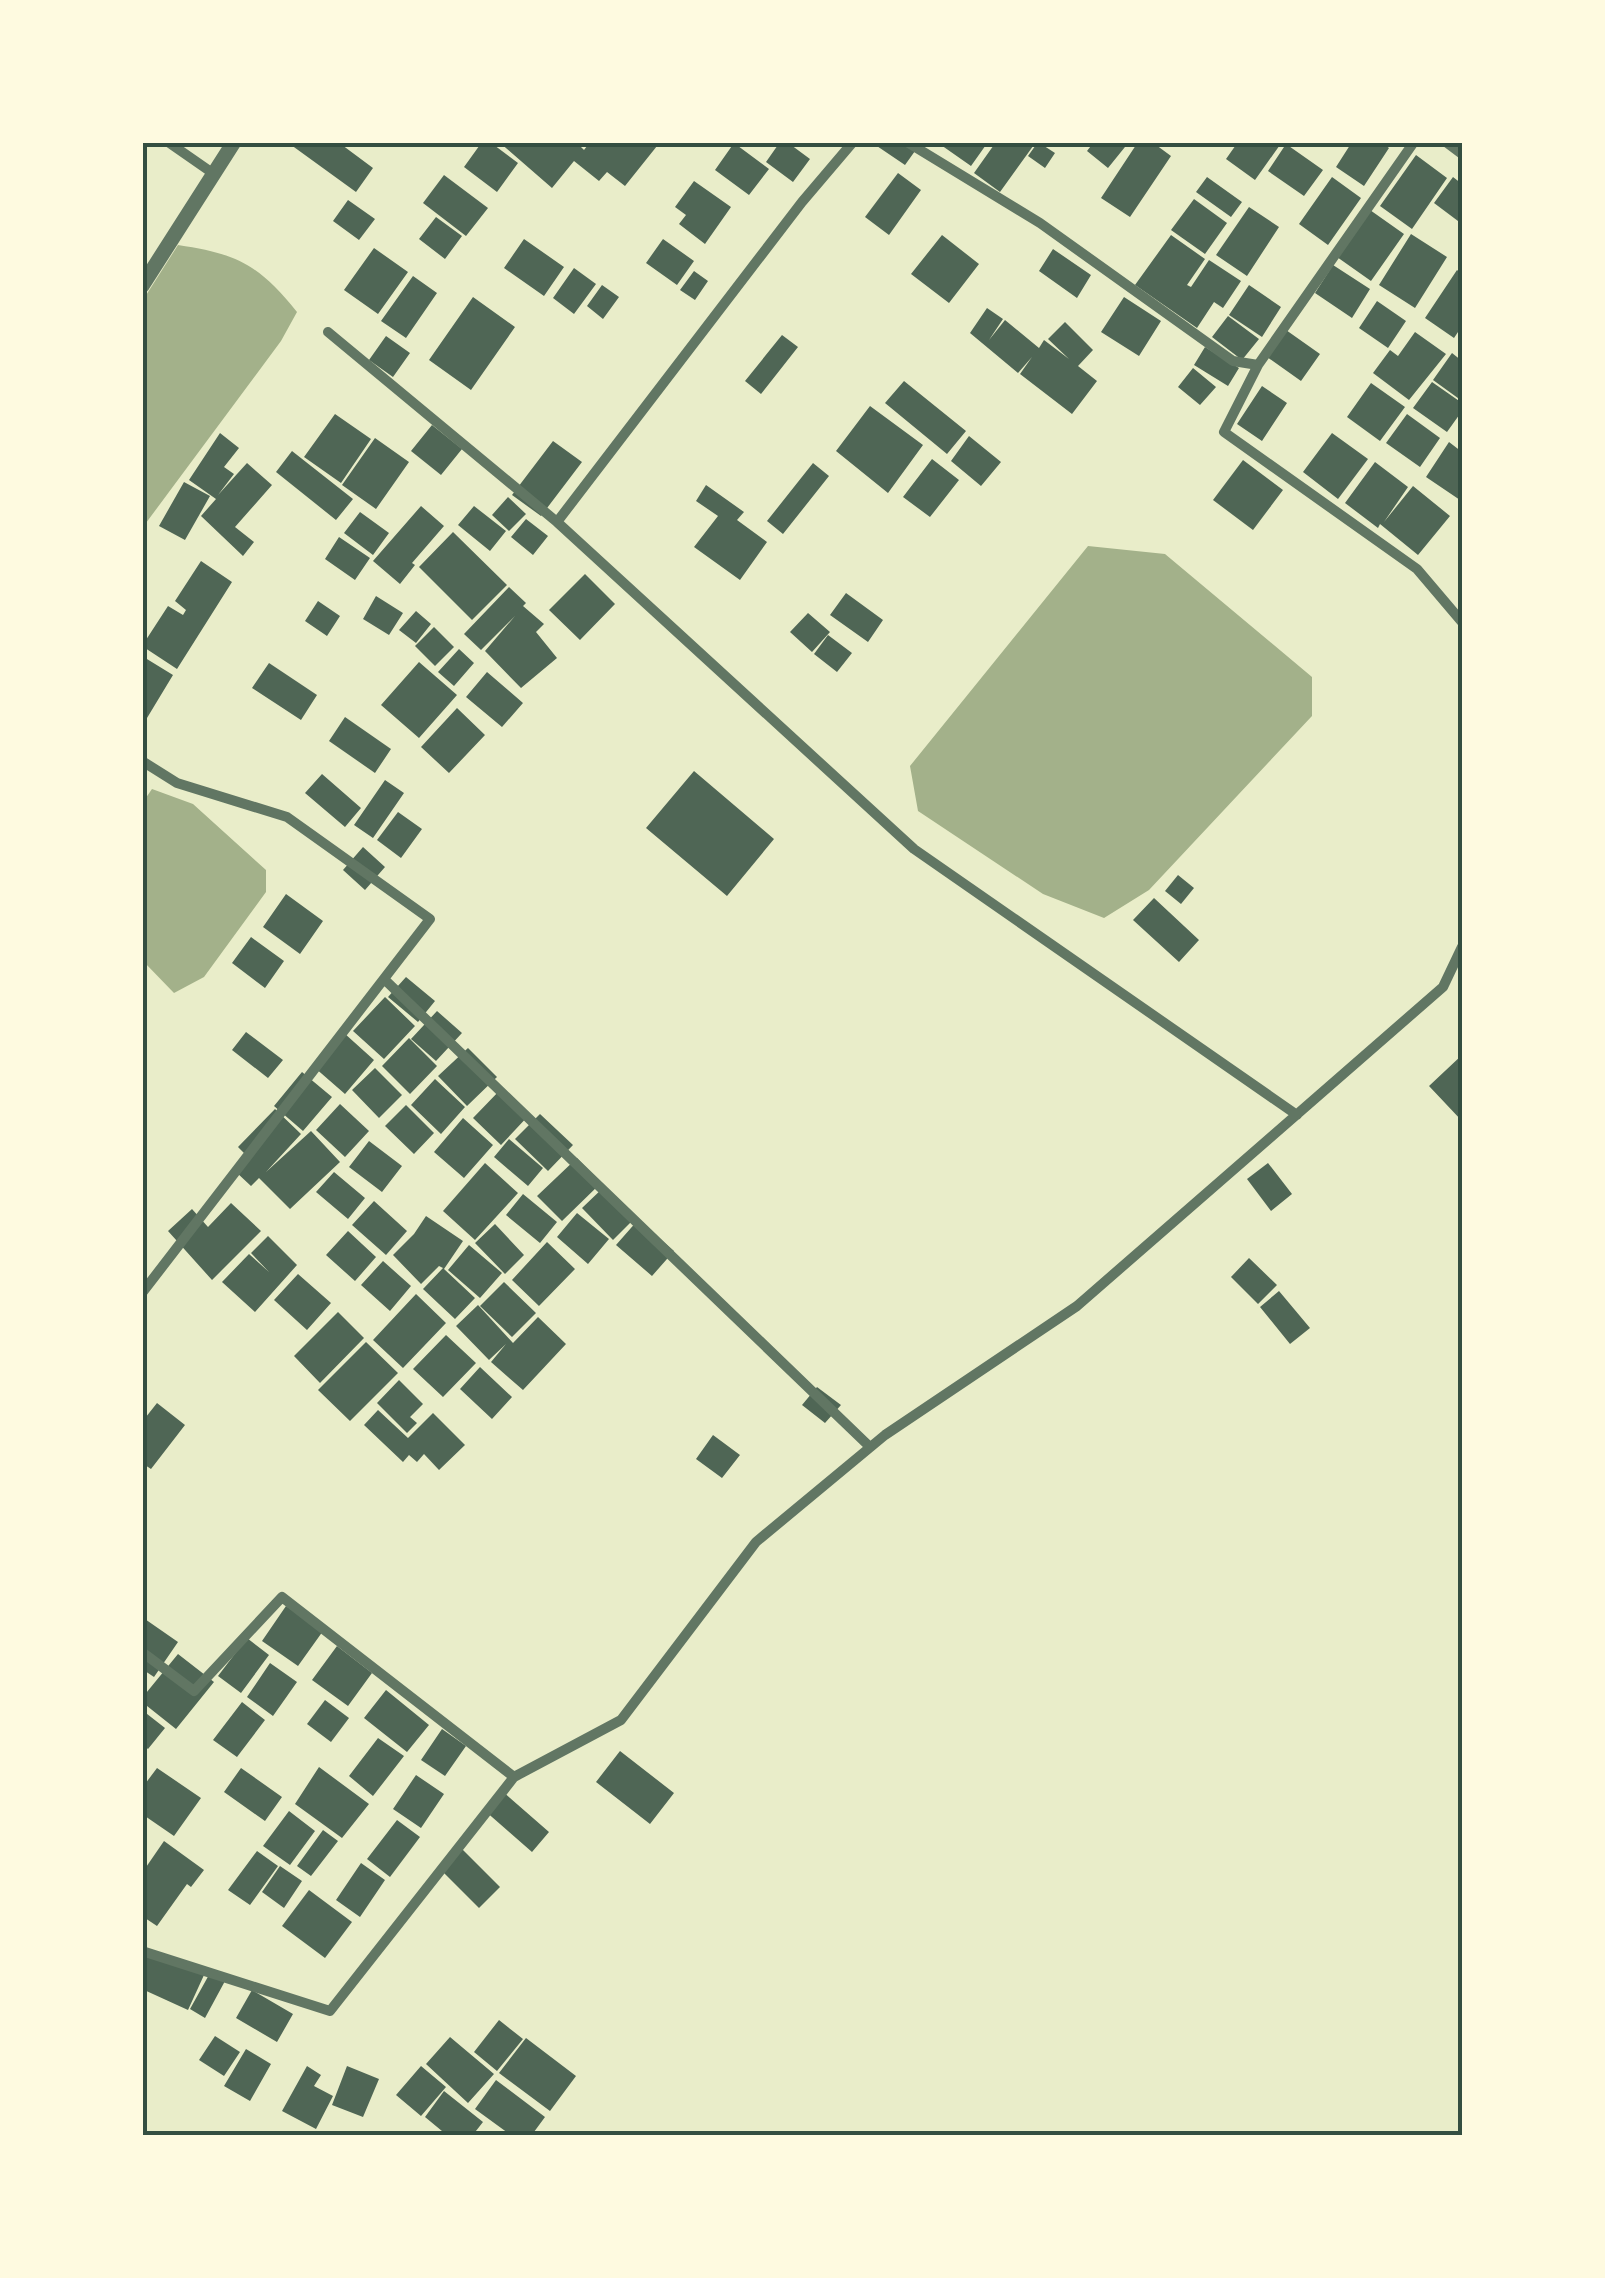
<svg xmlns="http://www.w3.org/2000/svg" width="1605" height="2278" viewBox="0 0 1605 2278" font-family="'Source Sans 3',sans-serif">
  <rect width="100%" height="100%" fill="#e9edc9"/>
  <path fill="#a3b18a" d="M178,245C238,254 259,265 297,312L281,341L143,527V300Z
    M1088,546L1165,554L1312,677V716L1149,890L1104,918L1043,894L918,811L910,766Z
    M152,789L193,804L266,870V892L204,977L174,993L143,961V802Z"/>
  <path fill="#4f6655" d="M287,142H338L373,168L356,192Z
    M482,142H490L518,163L497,192L464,167Z
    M499,142H576L584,150L590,142H652L657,146L625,186L607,172L599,181L574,161L552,188Z
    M780,142H787L810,159L793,182L766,162Z
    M871,142H903L915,151L905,165Z
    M943,142H988L971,166L941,145Z
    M996,142H1036L1000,192L974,173Z
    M1038,142L1055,153L1045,168L1028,156Z
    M1094,142H1129L1108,168L1087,151Z
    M1138,142H1152L1171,156L1130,217L1101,198Z
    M1238,142H1282L1255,180L1226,159Z
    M1352,142H1381L1389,148L1364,186L1336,167Z
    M734,143L769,169L749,195L715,170Z
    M1286,144L1323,170L1304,196L1268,171Z
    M1416,155L1447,178L1412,229L1380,206Z
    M898,173L921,190L889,235L865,217Z
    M444,175L488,208L466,236L423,203Z
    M1207,177L1242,202L1231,217L1196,192Z
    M1332,177L1361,198L1328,245L1299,224Z
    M1453,177L1462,184V224L1434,203Z
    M694,181L731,207L705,244L679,224L686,215L675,207Z
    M1194,199L1227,223L1205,254L1171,230Z
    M348,200L375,219L359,240L333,221Z
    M1249,207L1279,227L1247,276L1216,255Z
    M1370,210L1404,234L1371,281L1337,257Z
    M436,217L462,236L445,259L419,239Z
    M1411,234L1447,257L1415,308L1379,285Z
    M942,235L979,264L949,303L911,274Z
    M1171,235L1205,259L1187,285L1191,287L1209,260L1241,281L1223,308L1214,302L1197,328L1135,285Z
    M524,239L564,267L544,296L504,268Z
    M663,239L694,261L677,285L646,263Z
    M374,248L408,272L378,314L344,290Z
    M1053,249L1091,275L1077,298L1039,271Z
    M1333,265L1370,289L1352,318L1315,293Z
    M574,268L596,284L574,314L553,298Z
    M1457,270L1462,274V326L1454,338L1425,318Z
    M694,271L708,281L695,300L680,290Z
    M413,276L437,293L406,338L381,321Z
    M602,285L619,297L603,319L587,306Z
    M1249,285L1281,307L1262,337L1229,315Z
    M473,297L515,327L471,390L429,360Z
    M1124,297L1161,321L1139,356L1101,332Z
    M1377,301L1406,321L1388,348L1359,328Z
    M987,308L1003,319L989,340L1005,320L1039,348L1044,340L1069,359L1048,339L1065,322L1093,350L1078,366L1097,381L1072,414L1020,374L1032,357L1018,373L970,333Z
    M1228,316L1259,339L1242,360L1212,337Z
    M1286,330L1320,354L1301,381L1267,357Z
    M1415,332L1446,354L1409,400L1373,373L1390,350L1398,356Z
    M782,335L798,347L761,394L745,381Z
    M386,336L410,353L393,377L369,360Z
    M1205,347L1239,368L1228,386L1194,365Z
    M1452,353L1462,361V401L1433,380Z
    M1193,368L1216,387L1200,405L1178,387Z
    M904,381L966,431L947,454L885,403Z
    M1432,382L1462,403V411L1447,432L1413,408Z
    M1371,383L1405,407L1380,441L1347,417Z
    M1262,386L1287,403L1262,441L1237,424Z
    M870,406L923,445L888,493L836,451Z
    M335,414L371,439L341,483L304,457Z
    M1407,414L1440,438L1420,467L1386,443Z
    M432,425L462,449L441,475L411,451Z
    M220,433L239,448L224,467L234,474L218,495L247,463L272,485L235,527L254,542L243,556L201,516L216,499L189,480Z
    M1332,433L1368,459L1338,499L1303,472Z
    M969,436L1001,462L981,486L951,461Z
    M375,438L409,462L376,509L342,485Z
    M553,441L582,462L541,516L512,495Z
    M1449,442L1462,452L1460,500L1426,477Z
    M292,451L353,499L336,520L276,472Z
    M932,459L959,480L930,517L903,497Z
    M1243,460L1283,490L1253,530L1213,500Z
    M1375,462L1408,487L1384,522L1413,486L1450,516L1418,555L1380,524L1378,528L1345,503Z
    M813,463L829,476L783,534L767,521Z
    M184,482L210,496L185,540L159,526Z
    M706,485L744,512L737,520L767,542L740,580L694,547L718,516L696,501Z
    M508,497L526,514L509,531L492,515Z
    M421,506L444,526L412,563L415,565L400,584L373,561Z
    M474,506L506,531L490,551L458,525Z
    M360,512L389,533L373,555L344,533Z
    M526,519L548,536L533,555L511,537Z
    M453,532L507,585L472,620L419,567Z
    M339,537L370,558L355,580L325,559Z
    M201,561L232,582L177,669L142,646L168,606L183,615L186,610L175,601Z
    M585,574L615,604L580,640L549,610Z
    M509,587L526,603L523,606L544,624L536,632L557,658L521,688L485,651L515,616L481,650L464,634Z
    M846,593L883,620L868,642L830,615Z
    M376,596L403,613L389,635L363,619Z
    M318,601L340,616L327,636L305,621Z
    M416,611L431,624L416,643L399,630Z
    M808,613L830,632L812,652L790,632Z
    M434,627L454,647L435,666L415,646Z
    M828,635L852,653L837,672L814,654Z
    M459,649L474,663L454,686L438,672Z
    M142,656L173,675L147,718L142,715Z
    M419,662L457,695L419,738L381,705Z
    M269,663L317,695L301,720L252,688Z
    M487,672L523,703L502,727L466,697Z
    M457,708L485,735L449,773L421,747Z
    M345,717L391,749L375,773L329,741Z
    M694,771L774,839L727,896L646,828Z
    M322,774L361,808L345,827L305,793Z
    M385,780L404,793L373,838L354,825Z
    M398,812L422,829L401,858L377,840Z
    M363,847L385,867L365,890L343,870Z
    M1178,875L1194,888L1181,904L1165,891Z
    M286,894L323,921L300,954L263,927Z
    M1154,898L1199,940L1179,962L1133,920Z
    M251,937L284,961L265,988L232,963Z
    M406,977L435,1001L418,1022L388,997Z
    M385,997L415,1026L384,1059L353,1031Z
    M437,1011L462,1033L436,1061L411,1039Z
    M246,1032L283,1060L268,1078L232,1050Z
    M344,1033L374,1060L345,1094L314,1067Z
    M409,1038L437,1066L410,1094L382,1066Z
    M468,1048L497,1077L467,1106L438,1076Z
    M1462,1055V1121L1429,1086Z
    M375,1068L402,1095L379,1118L352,1090Z
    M302,1072L332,1097L303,1131L274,1106Z
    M435,1079L465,1107L441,1134L411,1105Z
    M502,1088L530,1114L501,1145L473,1118Z
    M340,1104L369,1131L345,1157L316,1130Z
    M406,1105L434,1133L414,1154L385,1126Z
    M275,1109L301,1134L266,1172L311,1131L340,1162L290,1209L259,1178L251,1186L236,1172L249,1158L238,1147Z
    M540,1114L573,1145L548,1171L515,1139Z
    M463,1118L493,1145L464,1178L434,1152Z
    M509,1139L543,1168L528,1186L494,1157Z
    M369,1141L402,1166L382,1192L349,1167Z
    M577,1158L601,1183L562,1221L537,1196Z
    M485,1163L518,1193L475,1240L443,1211Z
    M1268,1163L1292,1194L1271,1211L1247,1179Z
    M334,1172L365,1198L348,1219L316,1192Z
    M604,1187L635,1218L613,1240L582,1208Z
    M523,1194L557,1222L540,1243L506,1215Z
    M374,1201L407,1231L386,1255L352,1225Z
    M231,1203L261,1231L212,1280L168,1231L192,1209L208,1227Z
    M577,1213L609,1239L588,1264L557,1237Z
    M426,1216L463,1241L444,1269L475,1298L455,1319L423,1289L443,1268L439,1266L421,1284L393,1255L414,1234Z
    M638,1220L674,1251L652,1276L616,1245Z
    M495,1224L524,1255L505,1274L475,1243Z
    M348,1231L376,1257L355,1281L326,1255Z
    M268,1236L297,1265L255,1312L222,1282L249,1254L269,1272L251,1253Z
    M547,1242L575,1269L539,1306L512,1280Z
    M469,1245L502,1273L480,1298L448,1270Z
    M1249,1258L1277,1285L1258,1304L1231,1277Z
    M383,1261L411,1286L390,1311L361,1285Z
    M298,1274L331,1303L307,1330L274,1300Z
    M504,1282L536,1313L512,1337L480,1306Z
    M1279,1291L1310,1328L1290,1344L1260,1307Z
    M416,1294L446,1323L403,1368L373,1340Z
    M478,1305L513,1343L538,1317L566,1344L523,1390L491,1362L506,1344L489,1360L456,1326Z
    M338,1312L364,1338L320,1383L294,1356Z
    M446,1335L476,1363L443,1397L413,1369Z
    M366,1342L398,1373L350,1421L318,1390Z
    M480,1367L512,1397L492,1419L460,1389Z
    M399,1380L423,1404L410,1417L417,1423L407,1433L377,1403Z
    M817,1387L841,1405L825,1423L802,1405Z
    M157,1403L185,1425L151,1469L142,1463V1422Z
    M378,1410L408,1438L433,1413L465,1445L439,1470L424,1454L417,1462L409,1455L403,1462L364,1425Z
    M713,1435L740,1455L722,1478L696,1459Z
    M286,1606L323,1631L298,1666L262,1641Z
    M142,1617L178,1642L154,1677L142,1669Z
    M247,1638L269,1655L241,1693L218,1676Z
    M337,1646L372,1673L348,1706L312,1680Z
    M178,1654L214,1682L176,1729L142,1702V1698Z
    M270,1663L297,1682L273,1716L247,1697Z
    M386,1690L429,1725L407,1752L364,1718Z
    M325,1700L349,1718L331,1742L307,1724Z
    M242,1702L265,1720L237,1757L213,1740Z
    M142,1710L165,1728L148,1749L142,1744Z
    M442,1729L466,1746L445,1776L421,1760Z
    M378,1738L404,1756L373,1796L349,1776Z
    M620,1751L674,1793L650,1824L596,1782Z
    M319,1767L369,1804L342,1838L295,1804Z
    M157,1768L201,1798L174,1836L142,1814V1788Z
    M241,1768L282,1797L265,1821L224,1792Z
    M416,1775L444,1794L421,1828L393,1809Z
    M501,1790L549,1832L532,1852L484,1810Z
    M289,1811L315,1831L290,1865L263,1846Z
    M397,1820L420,1837L390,1877L367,1859Z
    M323,1830L338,1841L311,1876L297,1866Z
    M164,1841L204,1870L191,1887L187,1884L157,1926L142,1916V1873Z
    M462,1849L500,1887L479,1908L441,1870Z
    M257,1851L278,1866L250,1905L228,1890Z
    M361,1863L385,1880L360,1917L336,1900Z
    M280,1866L302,1881L284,1908L262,1892Z
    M309,1890L352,1922L325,1958L282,1926Z
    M142,1947L204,1975L188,2010L142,1989Z
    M210,1973L225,1981L205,2018L190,2009Z
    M252,1990L293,2014L277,2042L236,2018Z
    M499,2020L523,2039L497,2071L474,2052Z
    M215,2036L240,2052L224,2076L199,2060Z
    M450,2037L494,2074L468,2103L426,2064Z
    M526,2038L576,2076L550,2111L499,2073Z
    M246,2049L271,2064L250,2101L224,2086Z
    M307,2066L321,2075L314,2086L333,2096L316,2129L282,2111Z
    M347,2066L379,2079L363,2117L332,2105Z
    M421,2066L446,2087L421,2116L396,2095Z
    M496,2080L545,2117L531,2136H512L475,2109Z
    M444,2091L483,2122L472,2136H448L425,2117Z"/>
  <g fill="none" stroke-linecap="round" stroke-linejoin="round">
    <path stroke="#617663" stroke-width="10" d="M168,142L214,174
      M853,142L802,202L557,522L914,849L1297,1115
      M907,142L1040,223L1233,361L1258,365L1414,142
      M1446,142L1462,154
      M328,332L557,522
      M1258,365L1224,432L1417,569L1462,622
      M142,761L177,783L287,817L430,919L142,1293
      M384,979L870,1447
      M142,1652L194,1691L282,1597L514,1777L621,1720L756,1542L885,1435L1077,1306L1443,987L1462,947
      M142,1951L330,2011L514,1777"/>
    <path stroke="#617663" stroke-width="15" d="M142,286L234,142"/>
  </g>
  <rect width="1605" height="2278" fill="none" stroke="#fefae0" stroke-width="290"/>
  <rect x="145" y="145" width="1315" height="1988" fill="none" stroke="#344e41" stroke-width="4"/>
</svg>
